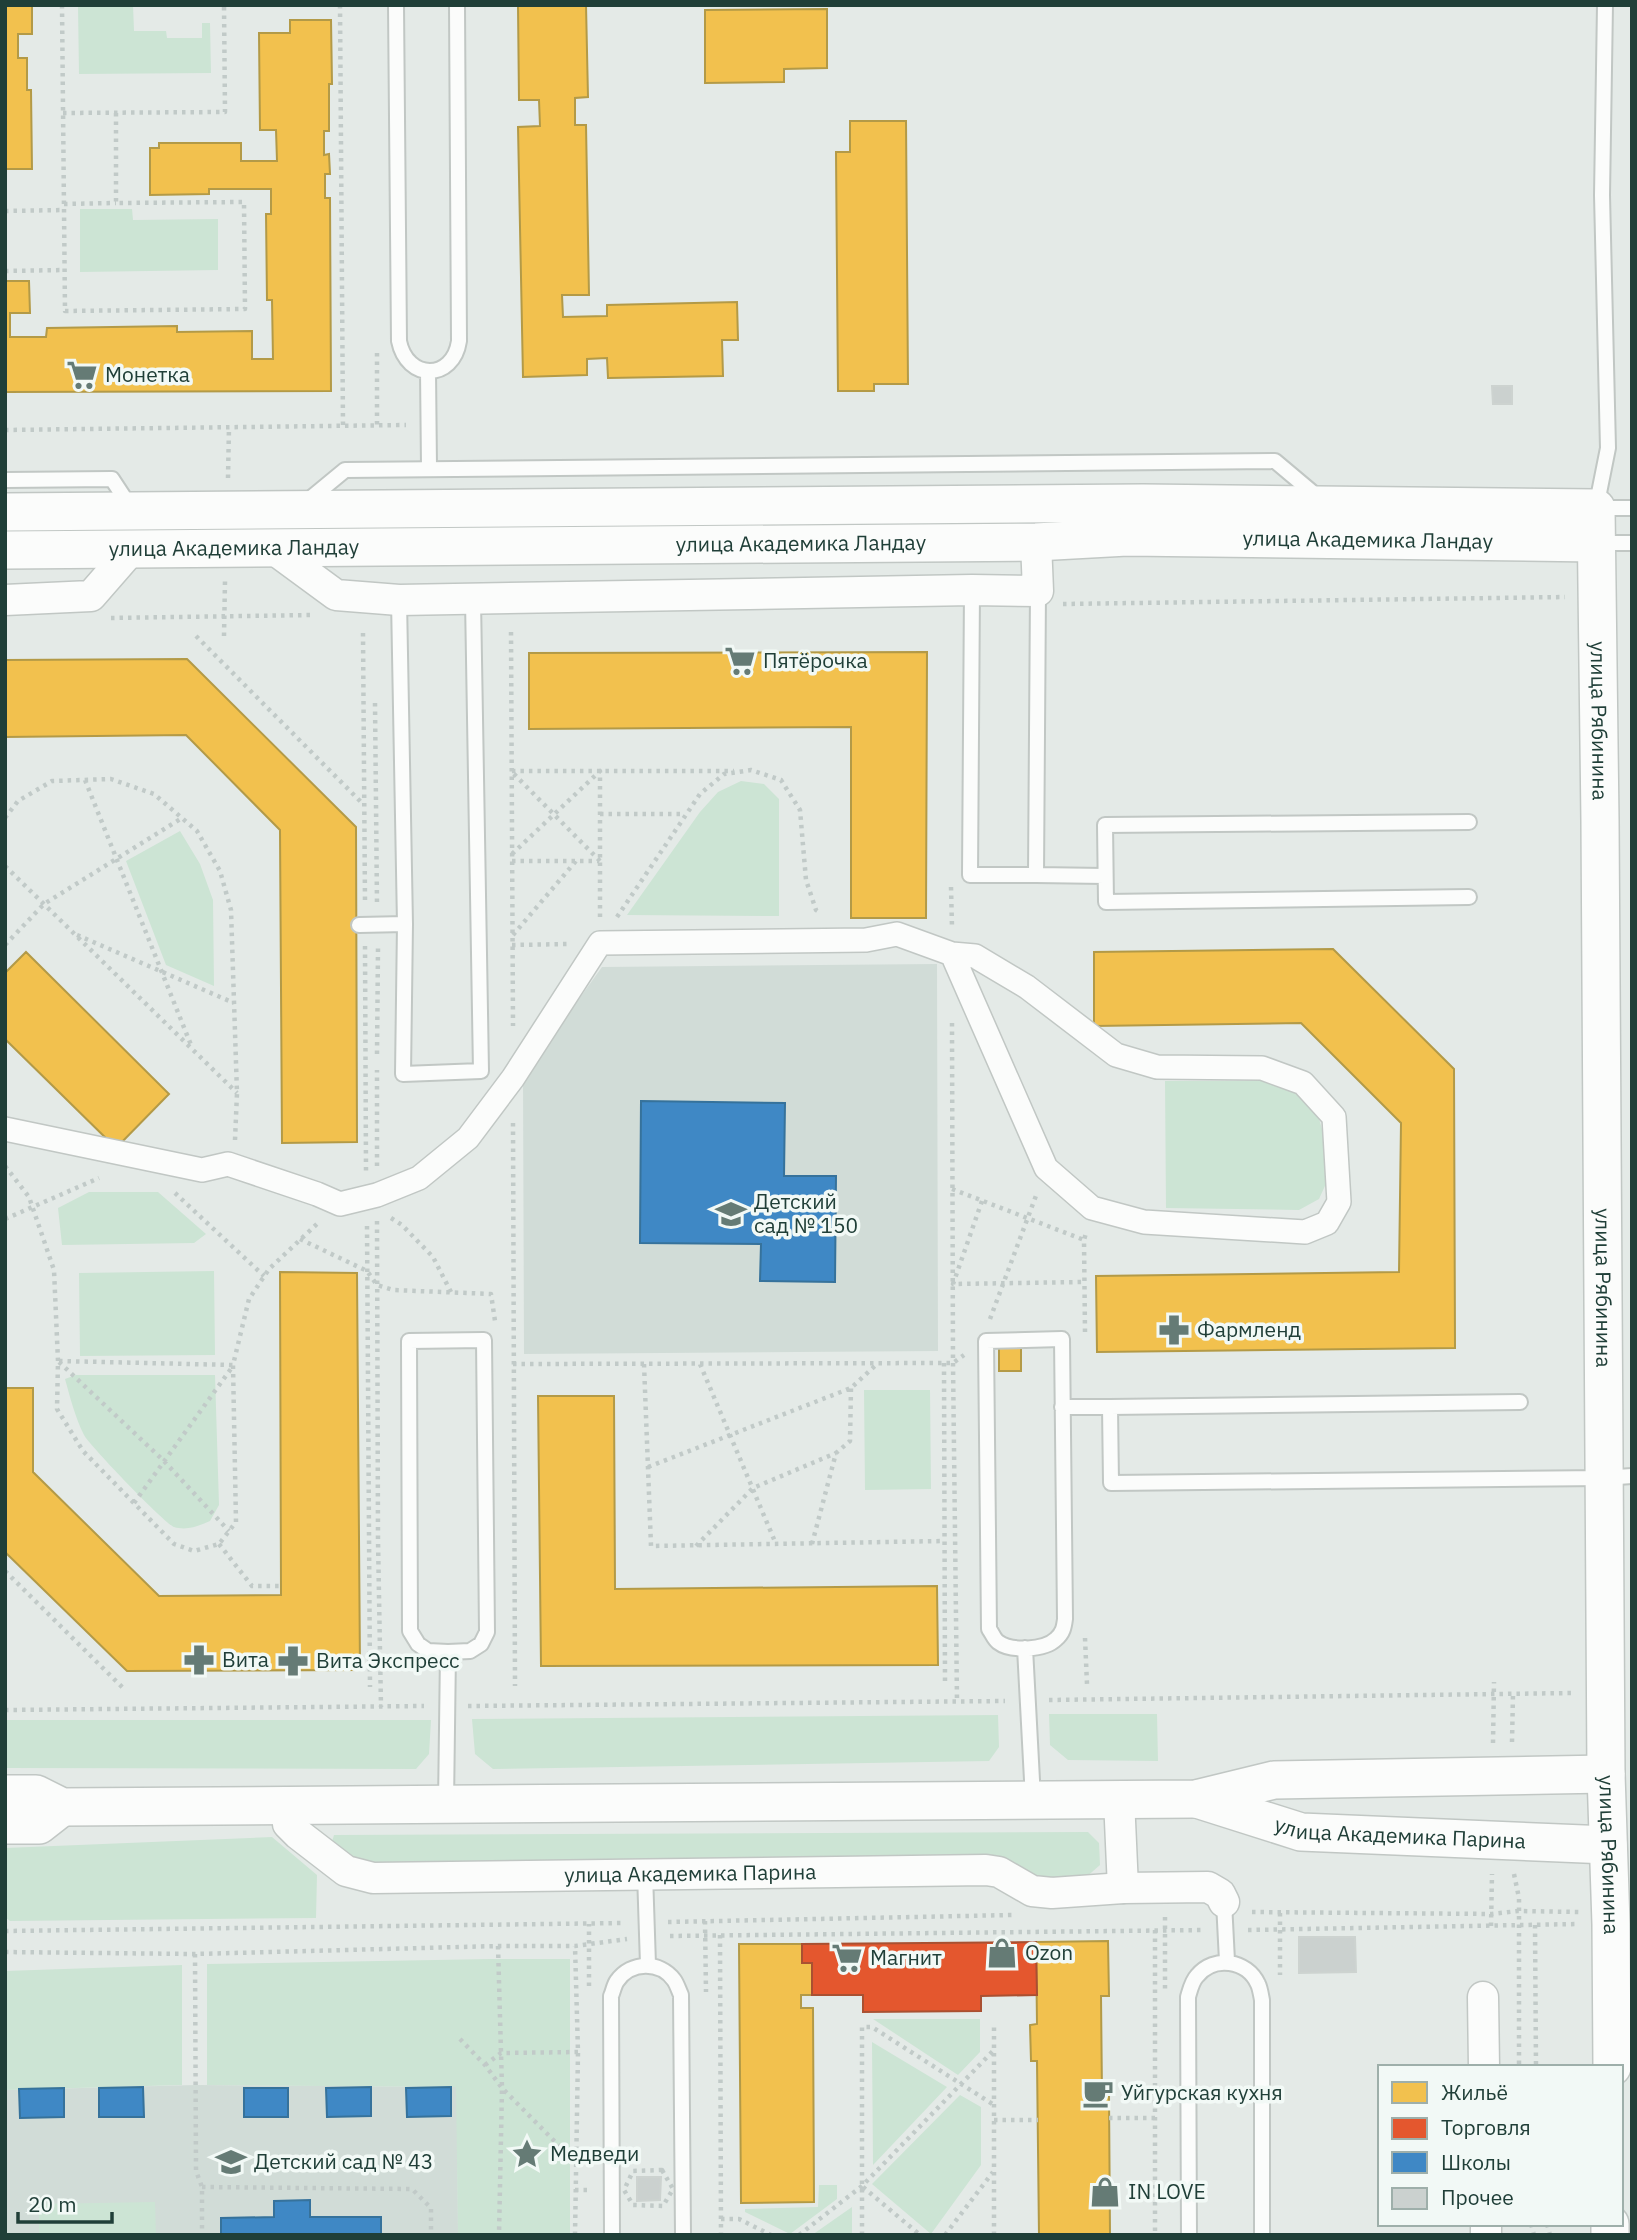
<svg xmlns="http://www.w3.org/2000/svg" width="1637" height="2240" viewBox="0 0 1637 2240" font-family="'IBM Plex Sans',sans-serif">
  <rect width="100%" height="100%" fill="#e4eae7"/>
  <path fill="#d1dcd7" d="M937,964L938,1351L524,1354L523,1077L602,967Z
    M196,2085L457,2087L458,2235H5V2090Z"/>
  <path fill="#cce4d4" d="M133,5L134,31H166L167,38H202V23H210L211,73L79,74L78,6Z
    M80,209H132L133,220L218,219V270L80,272Z
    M741,781L764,784L779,799V916L627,915L700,812L718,792Z
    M180,831L200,864L213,900L214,986L166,965L126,861Z
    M1165,1081H1264L1293,1091L1318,1115L1325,1140L1329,1177L1319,1199L1299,1210L1166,1208Z
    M89,1192H158L206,1234L194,1243L62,1245L58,1208Z
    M214,1271L215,1355L80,1356L79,1273Z
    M76,1375H215L219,1505L210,1521C198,1526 187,1531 174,1527C165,1524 89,1445 84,1435C75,1417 70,1397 65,1379Z
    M864,1390H930L931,1489L865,1490Z
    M1049,1714H1157L1158,1761L1068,1760L1050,1745Z
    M998,1715L999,1747L989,1761L493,1769L475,1754L472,1719Z
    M5,1720H431L429,1754L416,1769L7,1768L5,1766Z
    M1088,1832L1099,1843L1100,1865L1084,1879L1048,1881L372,1865L347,1858L331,1845L334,1835Z
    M272,1837L317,1875L316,1918L10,1921L5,1917V1848Z
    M491,1959H570V2235H458L456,2087L207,2085V1964Z
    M182,1965V2085L5,2090V1971Z
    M873,2019H980V2052L958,2075Z
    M872,2042L947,2087L873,2165Z
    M960,2095L981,2107V2165L931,2234L872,2184Z
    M819,2185H837V2199L790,2234L745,2212V2209L818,2207Z
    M155,2202L156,2235H39V2204Z
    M852,2207V2235H812Z"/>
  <path fill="#f2c14e" stroke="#b39a47" stroke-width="2" d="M5,5H32V34H18V58H27V90H31L32,169H5Z
    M546,5H586L588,97L575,98V125H586L589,295H562L563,317L607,316V305L737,302L738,340H722L723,376L608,378L607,358L587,359V375L523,377L518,127L540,126L539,100H519L518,6Z
    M827,9V68L784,69V82L705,83V10Z
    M290,20H331L332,84H329V131H324V155L329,154L330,174H325V198H330L331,391L5,392V281H29L30,313H10V337H46L47,328L177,326V332L252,331V359H273L272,300H267L266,214H271V189H209V194L150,195V148H159V143H241V161H277L276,130H260L259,33H290Z
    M850,121H906L908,384H874V391H838L836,152H850Z
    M927,652L926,918H851V727L529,729V653Z
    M187,659L356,827L357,1142L282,1143L280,830L186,735L5,737V660Z
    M1333,949L1454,1069L1455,1348L1097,1352L1096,1276L1399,1272L1401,1123L1301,1023L1094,1026V952Z
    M26,952L169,1094L116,1148L5,1039V973Z
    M280,1272L357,1273L360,1670L127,1671L5,1552V1388H33V1472L159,1596L281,1595Z
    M999,1346H1021V1371H999Z
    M538,1396H614L615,1589L937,1586L938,1665L541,1666Z
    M1108,1941L1109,1996H1101L1102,2096H1109L1110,2235H1039L1037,2061H1031L1030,2025L1037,2024L1036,1942Z
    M739,1944H802V1963H812V1995H801V2008H813L814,2202L741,2203Z"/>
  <path fill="#e4572e" stroke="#a95031" stroke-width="2" d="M1036,1942L1037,1995L981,1996V2011L863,2012V1995H812V1963H802V1944Z"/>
  <path fill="#3f88c5" stroke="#36729b" stroke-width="2" d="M641,1101L785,1103L784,1176H836L835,1282L760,1281L761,1244L640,1243Z
    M143,2087L144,2117H99V2088Z
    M371,2087V2116L327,2117L326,2088Z
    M451,2087V2116L407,2117L406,2088Z
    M64,2088V2117L20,2118L19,2089Z
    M244,2088H288V2117H244Z
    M310,2200V2217H381V2235H221V2218L274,2217V2201Z"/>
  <path fill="#cbd1cf" stroke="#cdd3d0" stroke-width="2" d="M1492,386H1512V404H1493Z
    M1299,1937H1355L1356,1972L1299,1973Z
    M637,2177H661L660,2200L637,2201Z"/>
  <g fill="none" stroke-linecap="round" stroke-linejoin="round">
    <g stroke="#c1c7c4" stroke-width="18">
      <path id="service" d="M396,5L399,341C407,381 453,381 459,341L457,5
        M1605,5L1602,195L1608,448L1596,508H1632
        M428,371L429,467
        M5,480L112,479L131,508
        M305,503L345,470L1275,461L1319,498
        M1598,543H1632
        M972,590L970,875H1036L1038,591
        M399,600L405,924L403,1074L481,1071L473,600
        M1469,822L1105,825L1106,902L1469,897
        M1036,875L1105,876
        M359,925L405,924
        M1062,1339L1065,1619C1064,1627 1063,1633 1056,1639C1045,1650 1011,1652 998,1642C994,1639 992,1633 989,1629L986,1341Z
        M484,1340L487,1632L481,1644L470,1651L448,1652L428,1651L418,1644L410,1631L409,1341Z
        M1520,1402L1110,1407L1111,1483L1603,1478L1632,1476
        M1062,1407H1110
        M1025,1648L1033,1799
        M446,1804L448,1652
        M645,1873L648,1965
        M1224,1902L1227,1961
        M612,2235L611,1996C613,1992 614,1985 617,1981C631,1961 660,1961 674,1980C677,1984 679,1991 681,1995L683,2235
        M1189,2235L1188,1997C1190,1990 1192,1981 1197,1976C1214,1955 1247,1960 1258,1984C1260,1988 1261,1995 1262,2000V2235"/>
    </g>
    <g stroke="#c1c7c4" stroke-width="26">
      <path id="pedestrian" d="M952,954L975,956L1027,987L1116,1055L1157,1067L1262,1068L1303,1083L1334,1117L1339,1202L1327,1223L1305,1232L1144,1222L1092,1208L1046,1168Z
        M5,1129L202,1170L228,1164L317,1194L340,1204L377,1195L419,1178L468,1138L513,1078L600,943L866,940L897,934L952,954"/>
    </g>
    <g stroke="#c1c7c4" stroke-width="33">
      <g id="minor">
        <path d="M272,548L336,595L399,600L972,590L1038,591L1036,542"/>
        <path d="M5,600L91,596L132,549"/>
        <path d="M1119,1799L1123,1888"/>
        <path id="s1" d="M287,1805L288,1824L298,1834L346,1871L373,1878L986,1870L999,1872L1032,1891L1052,1893L1123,1888L1208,1887L1220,1894L1224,1902"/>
        <path d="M1483,1997L1484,2067"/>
        <path d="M1486,2235V2224"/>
      </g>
    </g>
    <g stroke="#c1c7c4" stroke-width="40">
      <g id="tertiary">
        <path id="s2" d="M5,512L1143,503L1596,508L1600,821L1606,1774L1611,1924L1612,2067"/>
        <path id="s3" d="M5,550L1036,542L1127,537L1596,543"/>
        <path d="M5,1794H36L62,1807L1196,1799L1274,1780L1606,1774"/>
        <path id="s4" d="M1197,1799L1301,1832L1608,1845"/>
        <path d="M5,1825H39L62,1807"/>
        <path d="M1610,2235V2224"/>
      </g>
    </g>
    <path stroke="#c1cac8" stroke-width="4.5" stroke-dasharray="3.5 5" stroke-linecap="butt" d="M62,5L65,311L245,309L244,202L116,203V113
      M340,5L343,426
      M63,113L225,112L224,5
      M64,204L116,203
      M5,211L64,210
      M5,271L64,270
      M377,353V425
      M5,430L406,425
      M228,478L229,427
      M1063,604L1565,597
      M111,618L312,615
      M511,632L513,1026
      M363,633L365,902
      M196,636L364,805
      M224,636L225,581
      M375,703L377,904
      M85,780L191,1045
      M600,814H685
      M5,818L18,801L52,781L111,779L154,794L197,831L220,871L231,910L237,1093L235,1140
      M512,854L600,771V917
      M512,861H599
      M600,861L511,771H734
      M5,866L237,1093
      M951,887L952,927
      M617,917L700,794L724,774L751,770L781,780L800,810L806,880L816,910L819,912
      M77,935L234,1003
      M513,935L576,861
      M5,945L44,904L182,818
      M512,945L568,944
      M365,946L366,1171
      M952,1023L953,1363L957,1701
      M377,1054L378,948
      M513,1123L515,1686
      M5,1166L29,1197L54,1270L58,1361L57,1409L83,1451L174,1544L194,1551L219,1544L236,1522L233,1365L249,1299L269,1269L318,1223
      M377,1166V1070
      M952,1189L1084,1240
      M175,1193L264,1276
      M982,1201L953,1284L1084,1282
      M391,1218L402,1225L433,1257L452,1294
      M5,1219L99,1178
      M377,1221L378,1540L381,1707
      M367,1226L370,1687
      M300,1239L367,1271L377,1285L393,1290L491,1294L495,1321
      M990,1319L1037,1193
      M1085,1332L1084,1240L1086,1233
      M59,1361L233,1365
      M59,1362L164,1461L229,1531
      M944,1363L945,1684
      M513,1364L953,1363L964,1355
      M644,1364L651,1546L944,1541
      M700,1364L776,1544
      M648,1467L851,1388L877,1364
      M134,1503L233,1366
      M219,1544L252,1586H281
      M812,1544L836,1453L850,1441L851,1388
      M696,1546L753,1488L836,1453
      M5,1571L123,1688
      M1085,1638L1087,1684
      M1049,1700L1572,1693
      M468,1706L1005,1701
      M5,1710L424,1706
      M1512,1742L1513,1694
      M1493,1743L1494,1682
      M1514,1874L1519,1898V2067
      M1252,1912L1492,1914L1518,1911L1579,1912
      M1280,1913V1975
      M1165,1917V1989
      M705,1921L706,1992
      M668,1922L1012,1915
      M1535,1925L1536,2067
      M1491,1926L1492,1874
      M1155,1930V2235
      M1248,1930L1578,1924
      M5,1931L624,1923
      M720,1935L721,2235
      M670,1936L1204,1930
      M498,1946L502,2088L499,2235
      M5,1952L195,1954L498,1946H575L627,1939
      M195,1954L196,2171L202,2187V2235
      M589,1986V1924
      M460,2039L485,2065L502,2088L574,2161
      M485,2065L501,2053L578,2052
      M1109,2118H1155
      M994,2120H1038
      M662,2170L673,2189L663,2206L633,2205L624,2190L633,2171Z
      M202,2187L412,2189L431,2208V2235
      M863,2187L920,2235
      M575,2190H591
      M721,2219H739L771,2235
      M1531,2224L1534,2235
      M1547,2224L1550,2235
      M575,2235L578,2052L575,1946
      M799,2235L862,2186L994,2050
      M862,2235V2027H872L994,2105
      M945,2235L993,2172
      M994,2235V2026"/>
    <use href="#service" stroke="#fbfcfb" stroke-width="14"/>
    <use href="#pedestrian" stroke="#fbfcfb" stroke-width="23"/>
    <use href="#minor" stroke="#fbfcfb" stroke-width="30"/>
    <use href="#tertiary" stroke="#fbfcfb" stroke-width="37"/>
  </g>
  <defs>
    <g id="supermarket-bare" transform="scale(2.415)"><path d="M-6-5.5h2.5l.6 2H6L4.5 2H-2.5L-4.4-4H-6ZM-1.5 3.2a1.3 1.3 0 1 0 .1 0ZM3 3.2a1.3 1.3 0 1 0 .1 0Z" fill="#657b75" stroke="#f2f9f6" stroke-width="2.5" paint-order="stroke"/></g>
    <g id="school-bare" transform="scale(2.415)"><path d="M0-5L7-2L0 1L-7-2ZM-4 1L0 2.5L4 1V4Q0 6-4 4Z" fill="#657b75" stroke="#f2f9f6" stroke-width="2.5" paint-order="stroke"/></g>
    <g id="pharmacy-bare" transform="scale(2.415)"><path d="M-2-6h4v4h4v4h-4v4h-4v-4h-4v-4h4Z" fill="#657b75" stroke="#f2f9f6" stroke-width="2.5" paint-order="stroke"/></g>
    <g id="shop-bare" transform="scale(2.415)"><path d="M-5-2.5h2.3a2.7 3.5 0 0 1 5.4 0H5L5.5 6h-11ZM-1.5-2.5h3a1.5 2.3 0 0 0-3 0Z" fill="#657b75" stroke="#f2f9f6" stroke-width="2.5" paint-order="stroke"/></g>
    <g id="cafe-bare" transform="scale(2.415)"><path d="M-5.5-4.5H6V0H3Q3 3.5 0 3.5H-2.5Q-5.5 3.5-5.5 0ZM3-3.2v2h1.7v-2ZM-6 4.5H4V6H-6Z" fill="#657b75" stroke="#f2f9f6" stroke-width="2.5" paint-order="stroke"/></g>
    <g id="sight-bare" transform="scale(2.415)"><path d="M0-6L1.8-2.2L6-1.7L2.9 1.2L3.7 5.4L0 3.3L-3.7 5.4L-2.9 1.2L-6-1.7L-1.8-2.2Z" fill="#657b75" stroke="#f2f9f6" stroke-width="2.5" paint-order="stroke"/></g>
  </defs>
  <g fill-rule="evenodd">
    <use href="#supermarket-bare" x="82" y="375"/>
    <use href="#supermarket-bare" x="740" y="661"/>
    <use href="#school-bare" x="731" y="1214"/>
    <use href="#pharmacy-bare" x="1174" y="1330"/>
    <use href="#pharmacy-bare" x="199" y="1660"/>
    <use href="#pharmacy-bare" x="293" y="1661"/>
    <use href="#shop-bare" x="1002" y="1953"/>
    <use href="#supermarket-bare" x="847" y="1958"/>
    <use href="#cafe-bare" x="1098" y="2093"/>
    <use href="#sight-bare" x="527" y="2154"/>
    <use href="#school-bare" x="231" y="2162"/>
    <use href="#shop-bare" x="1105" y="2192"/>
  </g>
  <g text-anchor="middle" stroke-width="7" stroke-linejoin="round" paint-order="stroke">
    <g font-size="21" fill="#203f38" stroke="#f2f9f6" text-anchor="start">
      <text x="105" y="382">Монетка</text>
      <text x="763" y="668">Пятёрочка</text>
      <text x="754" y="1209">Детский<tspan x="754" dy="24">сад № 150</tspan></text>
      <text x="1197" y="1337">Фармленд</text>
      <text x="222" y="1667">Вита</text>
      <text x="316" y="1668">Вита Экспресс</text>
      <text x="1025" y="1960">Ozon</text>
      <text x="870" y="1965">Магнит</text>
      <text x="1121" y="2100">Уйгурская кухня</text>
      <text x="550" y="2161">Медведи</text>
      <text x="254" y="2169">Детский сад № 43</text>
      <text x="1128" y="2199">IN LOVE</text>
    </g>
    <g font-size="21" fill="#203f38" stroke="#f2f9f6">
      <text dy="7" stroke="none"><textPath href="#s3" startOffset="1363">улица Академика Ландау</textPath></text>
      <text dy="7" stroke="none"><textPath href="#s3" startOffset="796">улица Академика Ландау</textPath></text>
      <text dy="7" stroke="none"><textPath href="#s3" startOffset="229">улица Академика Ландау</textPath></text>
      <text dy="7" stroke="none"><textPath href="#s2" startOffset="1804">улица Рябинина</textPath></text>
      <text dy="7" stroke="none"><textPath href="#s2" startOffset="2371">улица Рябинина</textPath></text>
      <text dy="7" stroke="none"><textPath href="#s4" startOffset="208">улица Академика Парина</textPath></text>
      <text dy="7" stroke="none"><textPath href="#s2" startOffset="2938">улица Рябинина</textPath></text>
      <text dy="7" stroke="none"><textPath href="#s1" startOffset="439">улица Академика Парина</textPath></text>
    </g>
  </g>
  <rect width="1637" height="2240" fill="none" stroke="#203f38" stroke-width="14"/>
  <rect x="1378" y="2065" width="245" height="161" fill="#f2f9f6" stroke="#9eafaa" stroke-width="2"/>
  <rect x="1392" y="2082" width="35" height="21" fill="#f2c14e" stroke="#9eafaa" stroke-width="2"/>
  <text x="1441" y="2100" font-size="21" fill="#203f38">Жильё</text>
  <rect x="1392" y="2118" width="35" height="21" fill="#e4572e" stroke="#9eafaa" stroke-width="2"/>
  <text x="1441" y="2135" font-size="21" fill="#203f38">Торговля</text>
  <rect x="1392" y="2152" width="35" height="21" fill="#3f88c5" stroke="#9eafaa" stroke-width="2"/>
  <text x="1441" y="2170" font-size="21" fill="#203f38">Школы</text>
  <rect x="1392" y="2188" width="35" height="21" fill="#cbd1cf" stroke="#9eafaa" stroke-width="2"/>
  <text x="1441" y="2205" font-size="21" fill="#203f38">Прочее</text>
  <path d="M18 2212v10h94v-10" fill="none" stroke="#203f38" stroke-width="3.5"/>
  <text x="28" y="2212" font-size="21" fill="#203f38" stroke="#f2f9f6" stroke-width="5" paint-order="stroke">20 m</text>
</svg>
